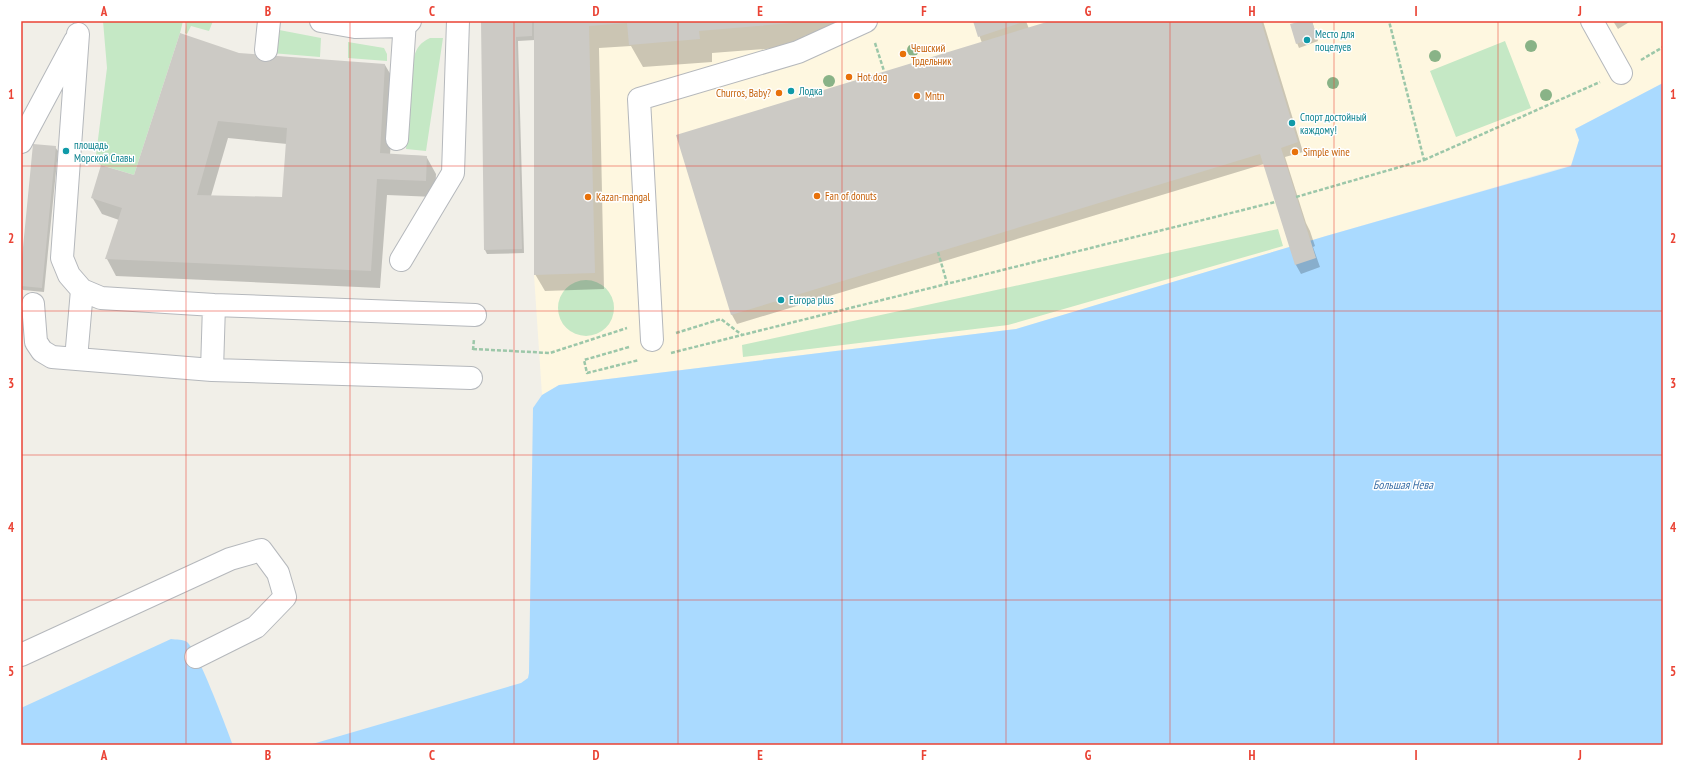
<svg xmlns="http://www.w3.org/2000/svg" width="1684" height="766" viewBox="0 0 1684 766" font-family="'PT Sans Narrow',sans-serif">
  <rect width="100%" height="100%" fill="#f1efe8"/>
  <path fill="#fef7e0" d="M534,21H1663V83L1575,129L1579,140L1571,165L1326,236L1016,329L559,385L542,395L534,275Z"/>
  <path fill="#c5e8c5" d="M103,21H183L180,33L134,175L95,163L107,68Z
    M187,21H213L209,31L191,26L187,34L185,33Z
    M274,29L321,38L320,57L271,53Z
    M430,38H443L426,151L406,149L414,57C417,47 420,43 430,38Z
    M1505,41L1531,108L1456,137L1430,71Z
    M348,42L384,48L387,54V61L348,58Z
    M1278,229L1283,246L1008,325L743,357L742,345Z
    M558 308a28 28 0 1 1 56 0a28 28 0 1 1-56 0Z"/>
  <path fill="#aadaff" d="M1663,83V745H309L521,683L528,678L529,673L533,408L542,395L559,385L1016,329L1326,236L1571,166L1579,140L1575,129Z
    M171,639C176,640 183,639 187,642C198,651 226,727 233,745H21V708Z"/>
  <path fill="#0003" fill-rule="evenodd" d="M482,21H838L839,33L804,36L805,46L712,53V62L643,67L631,46L599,48L604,289L545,291L535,274V40L518,41L524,253L487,254L485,250Z
    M974,21H1026L1029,29L1053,21H1263L1303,152L1285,157L1306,223L1310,231L1315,246L1313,247L1320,267L1301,274L1296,265L1264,164L737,324L732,315L678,136L982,43Z
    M1305,21H1312L1318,41L1299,48L1297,43Z
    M1613,21H1631L1618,29Z
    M239,54L385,65L395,82L390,155L426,156L436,174L435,197L387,195L380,288L116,276L107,259L119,220L102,214L92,197L134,176ZM228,138L287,144L283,198L211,196Z
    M55,147L58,151L44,292L23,290L21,287V279Z"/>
  <path fill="#cccac5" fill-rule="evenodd" d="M481,21H532V36L516,37L522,249L484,250Z
    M534,21H792V23L699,31L700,39L629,45L627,23L589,26L595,273L534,275Z
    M973,21H1026L978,37Z
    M1050,21H1261L1298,142L1281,148L1316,258L1295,265L1260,154L731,315L676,135Z
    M1302,21H1312L1317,37L1296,44L1290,24Z
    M180,33L239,53L385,64L380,153L427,156L426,181L377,179L371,271L105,259L122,208L91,198L101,165L134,175ZM218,121L287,128L282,197L197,195Z
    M33,144L56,146L42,288L21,286V268Z"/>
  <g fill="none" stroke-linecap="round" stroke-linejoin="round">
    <g stroke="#b5b8bc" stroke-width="24">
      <path id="minor" d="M321,21L355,27L405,26L410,21
        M1592,21L1621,73
        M78,34L62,258L69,275L82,290L101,298L214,305L475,315
        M266,50L269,21
        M397,139L405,21
        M21,142L75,41
        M401,260L453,173L458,21
        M33,304L36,342L42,351L52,357L212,370L471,378
        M652,340L639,99L798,52L866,21
        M76,359L82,290
        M212,370L214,305
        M21,655L230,559L261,550L278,573L285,597L256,627L196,657"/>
    </g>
    <path stroke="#9cc7a9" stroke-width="2.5" stroke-dasharray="4 2" stroke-linecap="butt" d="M875,43L884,71
      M1641,60L1663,47
      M1424,160L1600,82
      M1296,197L1424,160L1389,21
      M938,252L947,283
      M676,333L721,319L742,335L1275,202
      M629,347L584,360L587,373L639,360
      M473,349L550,353L627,328
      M473,350L474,339
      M671,353L742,335"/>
    <use href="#minor" stroke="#fff" stroke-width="22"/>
  </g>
  <g fill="#89b387">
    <circle cx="1531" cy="46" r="6"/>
    <circle cx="913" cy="50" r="6"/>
    <circle cx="1435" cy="56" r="6"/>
    <circle cx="829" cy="81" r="6"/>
    <circle cx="1333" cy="83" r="6"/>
    <circle cx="1546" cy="95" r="6"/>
  </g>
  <path fill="none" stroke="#ea4335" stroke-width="1" stroke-opacity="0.55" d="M186,21V745M350,21V745M514,21V745M678,21V745M842,21V745M1006,21V745M1170,21V745M1334,21V745M1498,21V745M21,166H1663M21,311H1663M21,455H1663M21,600H1663"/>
  <g fill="#0f9aa8" stroke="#fff" stroke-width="1.5">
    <circle cx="1307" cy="40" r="4"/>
    <circle cx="791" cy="91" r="4"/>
    <circle cx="1292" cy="123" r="4"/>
    <circle cx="66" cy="151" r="4"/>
    <circle cx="781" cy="300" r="4"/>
  </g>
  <g fill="#e8710a" stroke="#fff" stroke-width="1.5">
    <circle cx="903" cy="54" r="4"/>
    <circle cx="849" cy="77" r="4"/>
    <circle cx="779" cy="93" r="4"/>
    <circle cx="917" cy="96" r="4"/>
    <circle cx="1295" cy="152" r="4"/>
    <circle cx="817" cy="196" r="4"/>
    <circle cx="588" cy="197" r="4"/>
  </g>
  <g text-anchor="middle" stroke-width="3" stroke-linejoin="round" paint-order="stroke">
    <g font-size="11" fill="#0d838f" stroke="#fff" text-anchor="start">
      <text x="1315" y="38">Место для<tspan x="1315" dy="13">поцелуев</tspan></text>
      <text x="799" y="95">Лодка</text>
      <text x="1300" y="121">Спорт достойный<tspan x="1300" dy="13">каждому!</tspan></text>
      <text x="74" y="149">площадь<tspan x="74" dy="13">Морской Славы</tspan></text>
      <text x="789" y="304">Europa plus</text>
    </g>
    <g font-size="11" fill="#c56008" stroke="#fff" text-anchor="start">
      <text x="911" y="52">Чешский<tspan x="911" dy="13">Трдельник</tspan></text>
      <text x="857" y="81">Hot dog</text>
      <text x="771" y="97" text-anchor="end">Churros, Baby?</text>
      <text x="925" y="100">Mntn</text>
      <text x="1303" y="156">Simple wine</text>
      <text x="825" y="200">Fan of donuts</text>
      <text x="596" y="201">Kazan-mangal</text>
    </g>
    <g font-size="12" font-style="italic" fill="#4174aa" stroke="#fff">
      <text x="1403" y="489">Большая Нева</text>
    </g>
  </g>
  <rect width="1684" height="766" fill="none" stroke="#ffffff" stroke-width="44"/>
  <rect x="22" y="22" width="1640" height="722" fill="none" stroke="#ea4335" stroke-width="1.5"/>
  <g font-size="13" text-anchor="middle" font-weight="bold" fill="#ea4335">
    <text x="104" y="16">A</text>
    <text x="268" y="16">B</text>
    <text x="432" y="16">C</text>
    <text x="596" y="16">D</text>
    <text x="760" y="16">E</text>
    <text x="924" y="16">F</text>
    <text x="1088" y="16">G</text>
    <text x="1252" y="16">H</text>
    <text x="1416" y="16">I</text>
    <text x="1580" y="16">J</text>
    <text x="11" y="99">1</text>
    <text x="1673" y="99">1</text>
    <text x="11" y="243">2</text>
    <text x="1673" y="243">2</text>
    <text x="11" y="388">3</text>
    <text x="1673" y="388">3</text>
    <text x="11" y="532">4</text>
    <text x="1673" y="532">4</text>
    <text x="11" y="676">5</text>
    <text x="1673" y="676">5</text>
    <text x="104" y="760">A</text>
    <text x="268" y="760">B</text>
    <text x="432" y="760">C</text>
    <text x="596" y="760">D</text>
    <text x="760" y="760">E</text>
    <text x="924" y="760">F</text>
    <text x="1088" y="760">G</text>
    <text x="1252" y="760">H</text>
    <text x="1416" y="760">I</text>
    <text x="1580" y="760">J</text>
  </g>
</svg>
